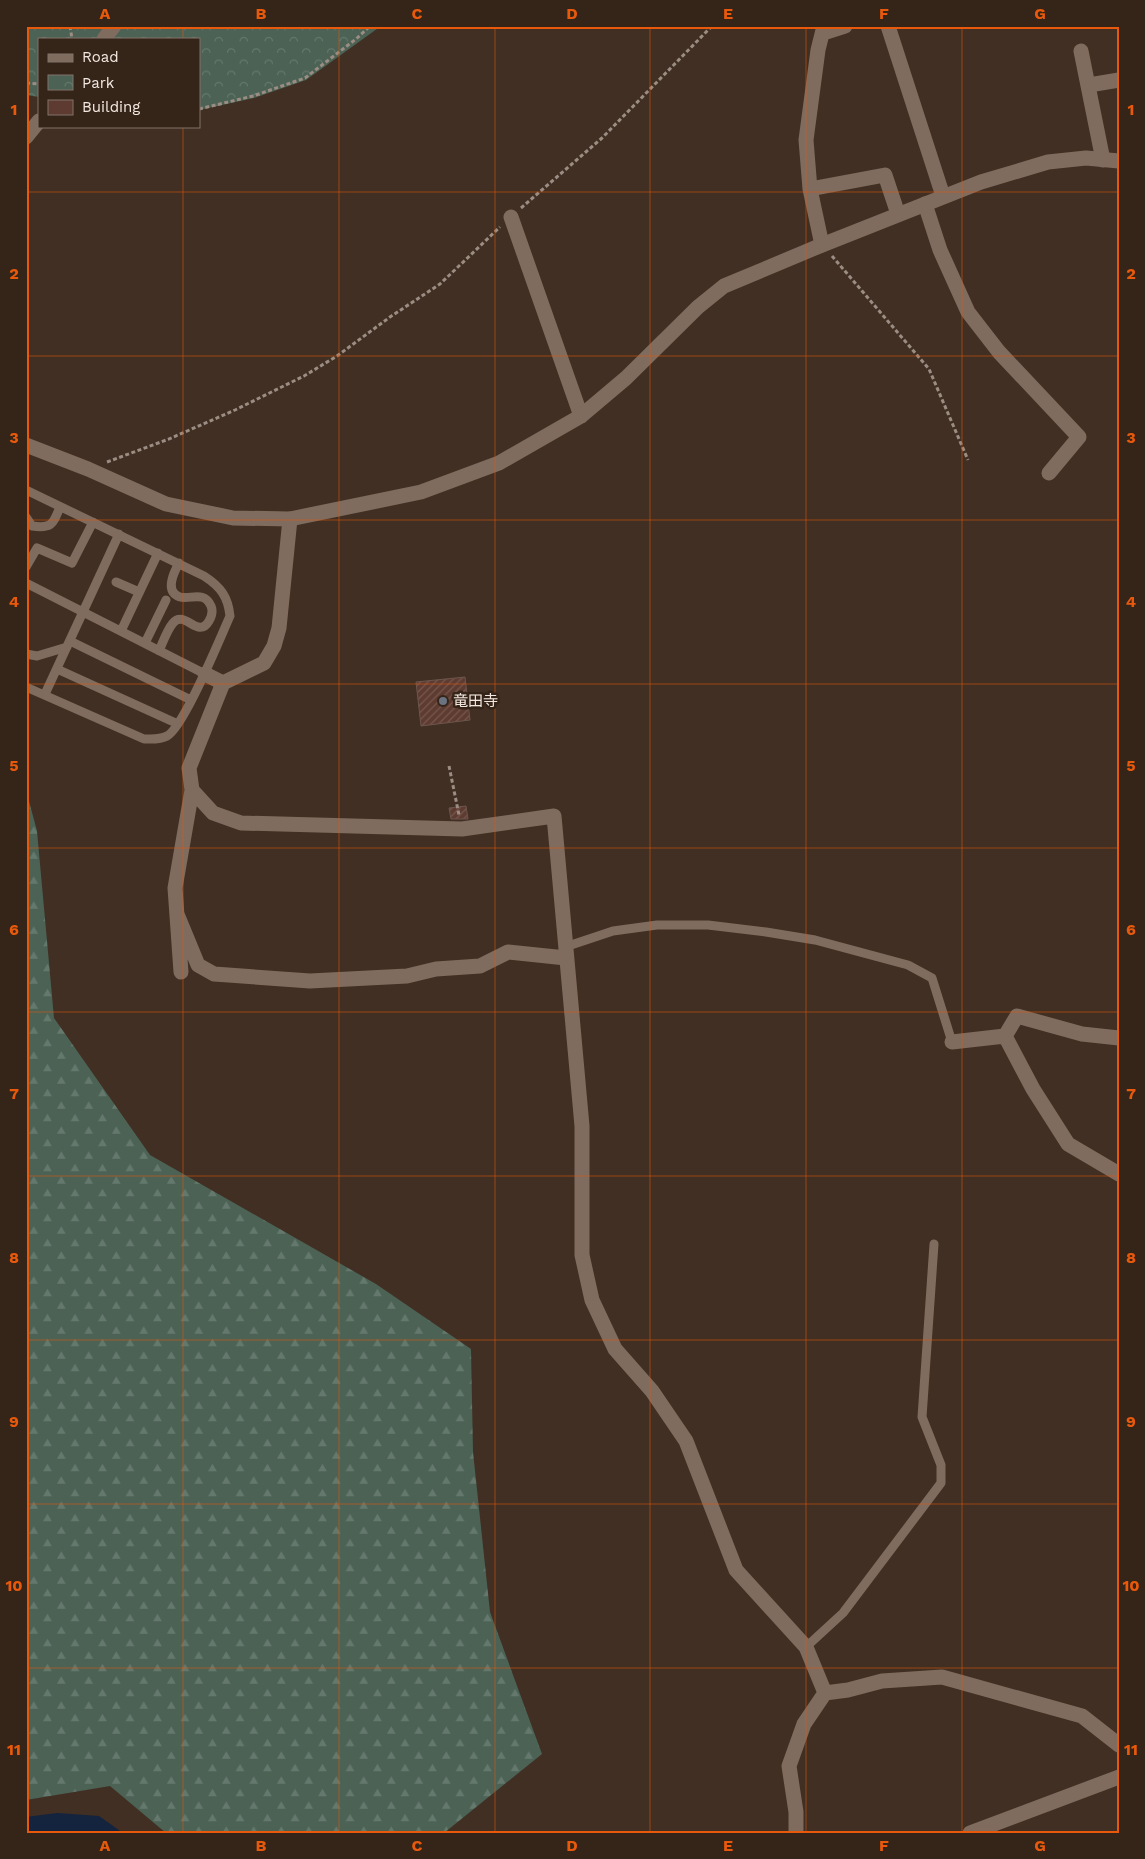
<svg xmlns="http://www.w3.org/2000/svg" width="1145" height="1859" viewBox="0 0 1145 1859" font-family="'Work Sans','Noto Sans JP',sans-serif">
  <defs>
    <pattern id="forest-firs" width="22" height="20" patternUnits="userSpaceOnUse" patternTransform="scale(1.25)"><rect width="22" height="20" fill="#4b6255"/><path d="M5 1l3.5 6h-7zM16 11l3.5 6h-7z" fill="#65786d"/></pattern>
    <pattern id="park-crowns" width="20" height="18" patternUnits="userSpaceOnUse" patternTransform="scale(1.25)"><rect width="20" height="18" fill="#4b6255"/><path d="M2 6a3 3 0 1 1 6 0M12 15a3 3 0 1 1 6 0" fill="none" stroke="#65786d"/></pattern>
    <pattern id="building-hatch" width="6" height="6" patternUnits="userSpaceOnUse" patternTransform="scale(1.25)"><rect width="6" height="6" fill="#5e3b30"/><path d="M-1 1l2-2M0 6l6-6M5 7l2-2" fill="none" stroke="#76574e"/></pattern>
  </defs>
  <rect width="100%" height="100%" fill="#402f22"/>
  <path fill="url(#forest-firs)" d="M26,790L37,831L54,1018L150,1155L376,1284L471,1349L473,1452L490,1612L542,1754L444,1833H166L110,1786L26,1800Z"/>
  <path fill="url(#park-crowns)" d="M26,26H381L306,80L254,98L199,110V39H39V97L26,95Z"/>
  <path fill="#14233e" d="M57,1813L99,1816L123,1833H26V1817Z"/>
  <path fill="url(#building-hatch)" stroke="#6c554e" d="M465,677L470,720L421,726L416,682Z
    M466,806L468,819H451L449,808Z"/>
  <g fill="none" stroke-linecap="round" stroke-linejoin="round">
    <path stroke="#9b8d83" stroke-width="3" stroke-dasharray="4 2.5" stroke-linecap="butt" d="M70,26L72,39
      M26,83L39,84
      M199,109L253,96L305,78L356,39L370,26
      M521,208L602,138L712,26
      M832,256L929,369L968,460
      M107,462L169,439L235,410L304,376L337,356L390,317L440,284L500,227
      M449,766L459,815"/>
    <path stroke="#7f6c5e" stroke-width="9" d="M26,490L204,576C221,587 228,597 230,616C220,638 184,727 167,736C160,740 152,739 144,739L26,687
      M26,517L32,526C52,529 53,524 60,507
      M26,567L37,548L72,563L93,522
      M116,582L139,592
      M26,583L205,674
      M121,631L158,553
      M70,641L191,700
      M145,643L166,600
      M159,651C163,642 167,630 173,623C185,609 198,640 209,621C212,616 213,611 211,606C204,590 190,600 180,597C164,592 174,572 179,563
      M26,654L37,656L67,647
      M57,669L178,724
      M45,694L119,534
      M565,947L613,931L657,925H708L766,932L815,940L908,965L932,978L952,1042
      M806,1647L843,1613L941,1483V1465L922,1417L934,1244"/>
    <path stroke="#7f6c5e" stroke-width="15" d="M888,26L943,196
      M823,33L845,26
      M104,39L114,26
      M1081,51L1103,160
      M1089,85L1119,80
      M26,137L39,121
      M810,189L885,175L898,214
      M925,204L940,250L968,312L999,352L1079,437L1049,473
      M511,217L581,416
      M822,245L810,189L806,140L818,50L824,26
      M290,519L279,628L274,646L264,663L223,683L189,768L192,790L213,813L241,823L462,829L554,816L582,1126V1255L592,1300L615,1349L652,1391L686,1441L736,1570L806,1647L825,1693
      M205,674L223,683
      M177,914L198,965L214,974L310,981L407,976L436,969L480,966L508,952L566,958
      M181,972L175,888L192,790
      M1119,1038L1082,1034L1017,1016L1005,1036L1033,1089L1068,1144L1119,1174
      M952,1042L1005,1036
      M825,1693L848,1690L882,1681L942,1677L1082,1716L1119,1745
      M796,1833V1812L789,1766L804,1724L825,1693"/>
    <path stroke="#7f6c5e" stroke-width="15" d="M26,445L88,469L166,504L233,518L290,519L421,492L499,463L581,416L626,378L698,307L724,286L822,245L981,182L1048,162L1086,158L1119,161
      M970,1833L1119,1777"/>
  </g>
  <path fill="none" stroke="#e8590c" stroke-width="1" stroke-opacity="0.55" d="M183,26V39M339,26V1833M495,26V1833M650,26V1833M806,26V1833M962,26V1833M183,126V1833M26,192H1119M26,356H1119M26,520H1119M26,684H1119M26,848H1119M26,1012H1119M26,1176H1119M26,1340H1119M26,1504H1119M26,1668H1119"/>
  <circle fill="#6b7280" stroke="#352519" stroke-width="2" cx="443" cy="701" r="5"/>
  <g text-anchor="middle" stroke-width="5" stroke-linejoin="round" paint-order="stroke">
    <g font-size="15" fill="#f3e8e0" stroke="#352519" text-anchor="start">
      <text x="453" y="706">竜田寺</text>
    </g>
  </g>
  <rect width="1145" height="1859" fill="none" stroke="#352519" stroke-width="55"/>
  <rect x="38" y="38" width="162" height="90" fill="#352519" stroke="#817369"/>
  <rect x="48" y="54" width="25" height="8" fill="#7f6c5e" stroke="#817369"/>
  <text x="82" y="62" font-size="15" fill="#f3e8e0">Road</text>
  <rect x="48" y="75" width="25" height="15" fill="url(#park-crowns)" stroke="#817369"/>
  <text x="82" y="88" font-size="15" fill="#f3e8e0">Park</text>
  <rect x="48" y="100" width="25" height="15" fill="#5e3b30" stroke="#817369"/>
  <text x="82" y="112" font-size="15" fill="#f3e8e0">Building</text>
  <rect x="28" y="28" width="1090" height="1804" fill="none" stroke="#e8590c" stroke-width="2"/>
  <g font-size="16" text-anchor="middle" font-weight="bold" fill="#e8590c">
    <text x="105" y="19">A</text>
    <text x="261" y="19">B</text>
    <text x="417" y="19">C</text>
    <text x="572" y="19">D</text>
    <text x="728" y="19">E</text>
    <text x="884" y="19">F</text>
    <text x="1040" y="19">G</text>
    <text x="14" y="115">1</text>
    <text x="1131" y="115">1</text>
    <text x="14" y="279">2</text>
    <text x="1131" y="279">2</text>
    <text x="14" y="443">3</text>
    <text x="1131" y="443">3</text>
    <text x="14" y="607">4</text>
    <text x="1131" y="607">4</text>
    <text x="14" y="771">5</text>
    <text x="1131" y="771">5</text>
    <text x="14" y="935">6</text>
    <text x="1131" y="935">6</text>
    <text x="14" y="1099">7</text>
    <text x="1131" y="1099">7</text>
    <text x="14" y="1263">8</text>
    <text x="1131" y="1263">8</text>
    <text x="14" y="1427">9</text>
    <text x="1131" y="1427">9</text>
    <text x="14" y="1591">10</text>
    <text x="1131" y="1591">10</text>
    <text x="14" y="1755">11</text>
    <text x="1131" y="1755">11</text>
    <text x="105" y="1851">A</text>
    <text x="261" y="1851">B</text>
    <text x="417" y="1851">C</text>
    <text x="572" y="1851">D</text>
    <text x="728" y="1851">E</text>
    <text x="884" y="1851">F</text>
    <text x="1040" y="1851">G</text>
  </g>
</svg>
